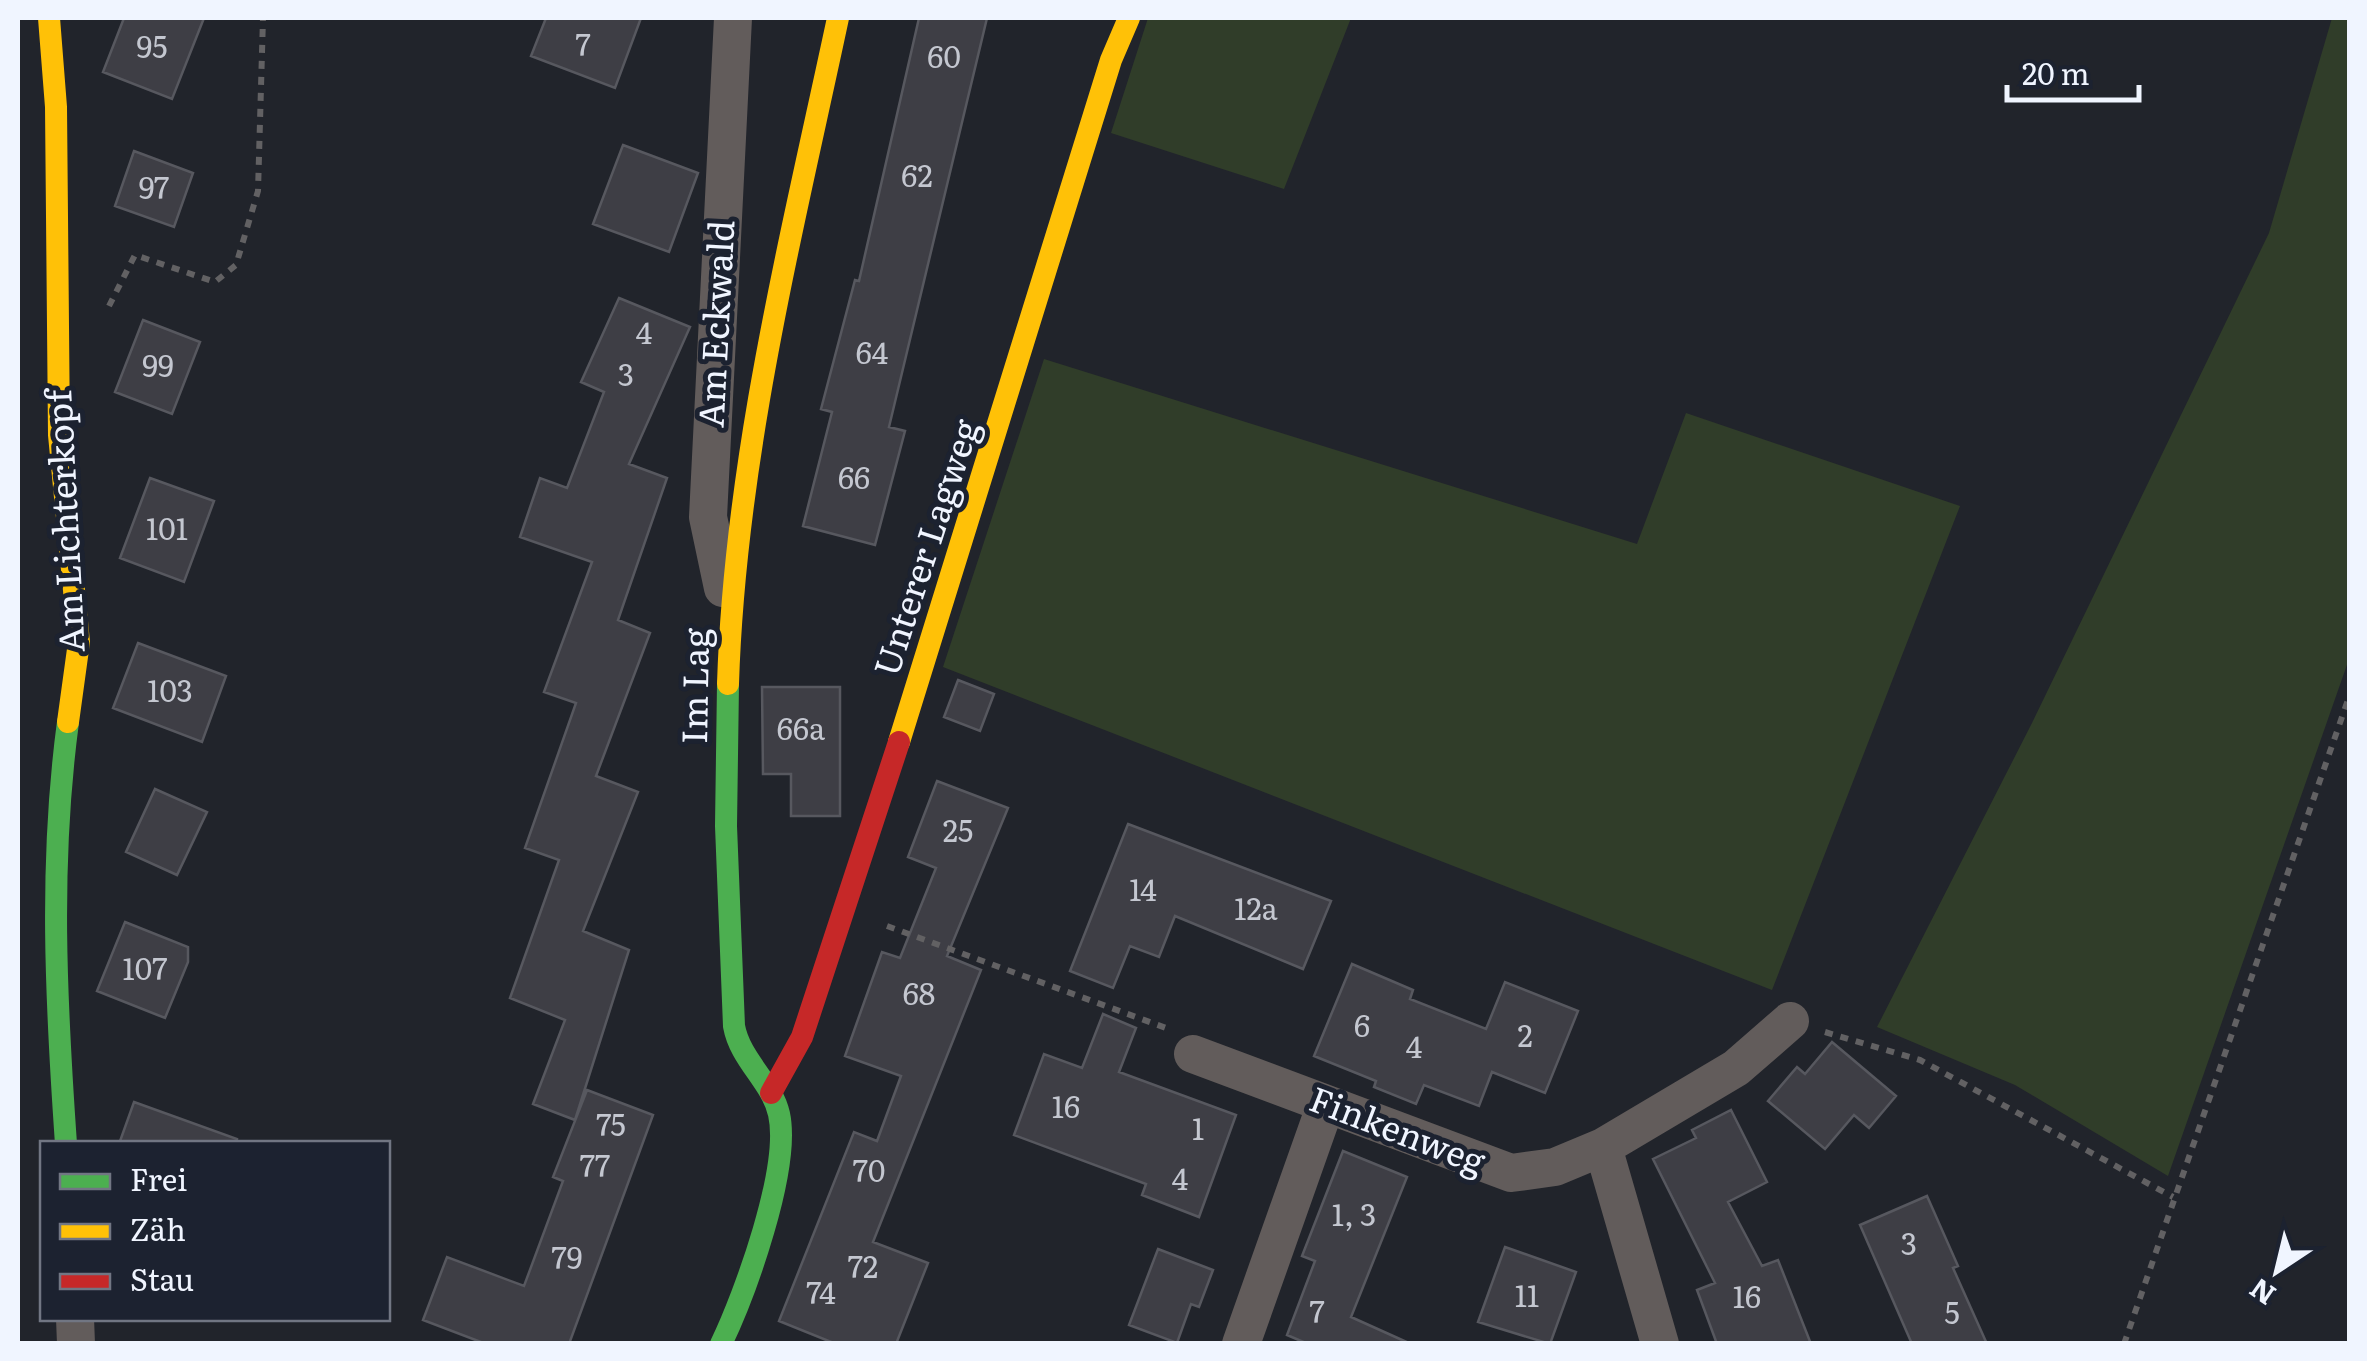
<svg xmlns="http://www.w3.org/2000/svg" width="2367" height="1361" viewBox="0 0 2367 1361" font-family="Literata,serif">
  <rect width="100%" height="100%" fill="#21242b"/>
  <path fill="#303d29" d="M1148,18H1351L1284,189L1111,133Z
    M2332,18H2350L2349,659L2168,1176L2015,1085L1877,1027L2032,723L2269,233Z
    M1044,359L1637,544L1686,413L1960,506L1772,990L943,667Z"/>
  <path fill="#3e3e45" stroke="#57585f" stroke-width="2.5" d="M124,18H204L172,99L103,72Z
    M546,18H641L615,88L531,56Z
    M919,18H987L889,427L905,431L875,545L803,526L832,412L821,409L855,280L859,281Z
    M623,145L698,173L669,252L593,224Z
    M134,151L193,173L174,227L115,206Z
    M619,298L690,327L629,464L667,478L618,620L650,633L596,776L638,792L583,931L629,950L575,1120L533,1104L565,1020L510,998L559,860L525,848L576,703L544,692L592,562L520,537L540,478L567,488L604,392L581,382Z
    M143,320L200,342L172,414L115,392Z
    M150,478L214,501L184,582L120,558Z
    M138,643L226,676L202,742L113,708Z
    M958,680L994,694L980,731L944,717Z
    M762,687H840V816H791V774H763Z
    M937,781L1008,808L947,956L981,970L873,1242L928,1263L896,1344H836L779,1321L854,1132L877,1141L901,1076L845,1056L882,952L900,958L936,868L908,857Z
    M155,789L207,812L177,875L126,852Z
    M1128,824L1331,901L1303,969L1175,916L1159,957L1130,946L1113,988L1070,971Z
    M125,922L188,947V962L165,1018L97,991Z
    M1352,964L1413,990L1410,999L1486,1029L1505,982L1578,1011L1545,1093L1492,1072L1479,1106L1424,1085L1416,1104L1374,1087L1376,1081L1314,1056Z
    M1103,1014L1136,1028L1119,1072L1236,1115L1199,1217L1142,1195L1146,1184L1014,1135L1044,1054L1082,1068Z
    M1832,1042L1896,1096L1869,1128L1854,1115L1825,1149L1768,1101L1797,1067L1805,1074Z
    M587,1090L653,1115L569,1344H486L423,1320L447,1257L524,1286L563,1181L553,1177Z
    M134,1102L237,1139L236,1144H119Z
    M1731,1110L1767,1182L1728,1202L1762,1266L1778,1260L1811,1344H1717L1697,1290L1715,1283L1653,1159L1696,1138L1692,1130Z
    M1343,1151L1407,1177L1351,1317L1411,1344H1308L1287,1335L1315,1261L1302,1256Z
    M1927,1196L1958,1266L1953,1268L1987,1344H1912L1860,1225Z
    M1505,1247L1576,1272L1550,1344L1478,1322Z
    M1158,1249L1213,1270L1199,1307L1191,1304L1177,1343L1129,1325Z"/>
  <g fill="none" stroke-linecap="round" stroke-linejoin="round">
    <path stroke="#626163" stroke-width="6" stroke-dasharray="8 8" stroke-linecap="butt" d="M109,306L135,255L215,282L236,265L258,191L263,18
      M887,926L1166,1028
      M1825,1032L1920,1060L2173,1197
      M2124,1344L2350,694"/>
    <path stroke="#625c5b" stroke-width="38" d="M723,588L708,517L733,18
      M1193,1054L1511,1173L1555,1167L1603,1147
      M75,1318L76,1344
      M1241,1344L1326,1104
      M1660,1344L1603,1147L1736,1068L1790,1021"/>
    <path stroke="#4caf50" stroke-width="22" d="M66,1144C56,1001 49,864 68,722
      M721,1344C745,1294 791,1168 779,1114C772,1082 740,1060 734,1026L726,826L728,684"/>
    <path stroke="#ffc107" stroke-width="22" d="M49,18L56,107L59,435L79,642L68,722
      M728,684C735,459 791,238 838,18
      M899,742L1111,60L1129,18"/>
    <path stroke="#c62828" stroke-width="22" d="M771,1093L802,1037L899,742"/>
  </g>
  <g text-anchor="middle" stroke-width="10" stroke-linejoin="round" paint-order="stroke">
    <g font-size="30" fill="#c4c7d0">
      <text x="583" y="56">7</text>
      <text x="152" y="58">95</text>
      <text x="944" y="68">60</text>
      <text x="917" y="187">62</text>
      <text x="154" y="199">97</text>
      <text x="644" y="344">4</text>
      <text x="872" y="364">64</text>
      <text x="158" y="377">99</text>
      <text x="626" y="386">3</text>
      <text x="854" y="489">66</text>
      <text x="167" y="540">101</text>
      <text x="170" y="702">103</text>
      <text x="801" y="740">66a</text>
      <text x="958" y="842">25</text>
      <text x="1143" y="901">14</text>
      <text x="1256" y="920">12a</text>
      <text x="145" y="980">107</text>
      <text x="919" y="1005">68</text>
      <text x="1362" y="1037">6</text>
      <text x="1525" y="1047">2</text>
      <text x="1414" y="1058">4</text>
      <text x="1066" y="1118">16</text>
      <text x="611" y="1136">75</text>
      <text x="1198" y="1140">1</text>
      <text x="595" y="1177">77</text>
      <text x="869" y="1182">70</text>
      <text x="1180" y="1190">4</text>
      <text x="1354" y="1226">1, 3</text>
      <text x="1909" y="1255">3</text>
      <text x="567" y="1269">79</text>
      <text x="863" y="1278">72</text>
      <text x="821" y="1304">74</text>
      <text x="1527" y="1307">11</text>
      <text x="1747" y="1308">16</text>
      <text x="1317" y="1323">7</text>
      <text x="1952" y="1324">5</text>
    </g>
    <g font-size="35" fill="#f0f5ff" stroke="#1c2230">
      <text transform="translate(717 324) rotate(-87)" y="12">Am Eckwald</text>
      <text transform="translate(66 521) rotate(-93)" y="12">Am Lichterkopf</text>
      <text transform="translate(927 548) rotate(-72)" y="12">Unterer Lagweg</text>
      <text transform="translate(696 686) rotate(-89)" y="12">Im Lag</text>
      <text transform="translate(1397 1131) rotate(21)" y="12">Finkenweg</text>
    </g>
  </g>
  <rect width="2367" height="1361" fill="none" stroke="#f0f5ff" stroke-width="40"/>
  <rect x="40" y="1141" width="350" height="180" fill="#1c2230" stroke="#717683" stroke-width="2.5"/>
  <rect x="60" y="1174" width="50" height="15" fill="#4caf50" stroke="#717683" stroke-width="2.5"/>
  <text x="130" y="1191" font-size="30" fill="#f0f5ff">Frei</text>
  <rect x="60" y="1224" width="50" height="15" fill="#ffc107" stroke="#717683" stroke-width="2.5"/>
  <text x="130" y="1241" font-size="30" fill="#f0f5ff">Zäh</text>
  <rect x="60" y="1274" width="50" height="15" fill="#c62828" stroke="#717683" stroke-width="2.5"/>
  <text x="130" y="1291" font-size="30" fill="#f0f5ff">Stau</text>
  <g transform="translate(2277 1271) rotate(215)" stroke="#1c2230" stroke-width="8" paint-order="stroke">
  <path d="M0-8L18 38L0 25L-18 38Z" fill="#f0f5ff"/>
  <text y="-15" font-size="28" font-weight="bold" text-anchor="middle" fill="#f0f5ff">N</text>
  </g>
  <path d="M2007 85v15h132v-15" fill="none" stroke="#f0f5ff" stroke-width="5"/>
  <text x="2022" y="85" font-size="30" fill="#f0f5ff" stroke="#1c2230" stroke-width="8" paint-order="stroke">20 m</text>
</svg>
